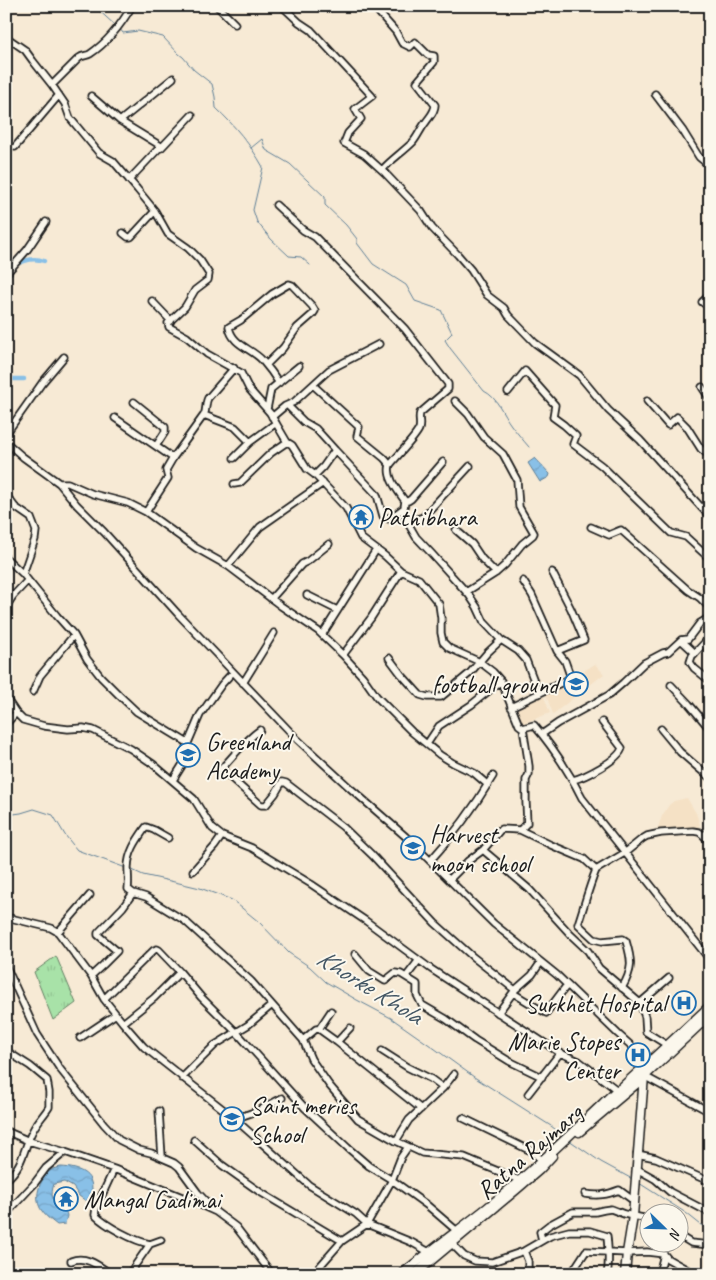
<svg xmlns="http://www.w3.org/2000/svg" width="716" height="1280" viewBox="0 0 716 1280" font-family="Caveat,sans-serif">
  <defs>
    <pattern id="grass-tufts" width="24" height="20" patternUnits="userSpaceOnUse" patternTransform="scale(1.25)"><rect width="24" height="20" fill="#a8e2a8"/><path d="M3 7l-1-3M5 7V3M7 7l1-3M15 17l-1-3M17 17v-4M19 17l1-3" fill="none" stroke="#90c190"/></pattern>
    <pattern id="water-waves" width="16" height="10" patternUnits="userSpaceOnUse" patternTransform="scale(1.25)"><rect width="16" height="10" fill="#89c0e7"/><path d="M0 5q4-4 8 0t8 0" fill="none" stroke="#76a4c6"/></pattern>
  </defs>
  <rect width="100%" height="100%" fill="#f7ead5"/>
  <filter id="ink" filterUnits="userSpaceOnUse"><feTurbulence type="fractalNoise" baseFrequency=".02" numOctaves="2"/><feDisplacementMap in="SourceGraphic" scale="10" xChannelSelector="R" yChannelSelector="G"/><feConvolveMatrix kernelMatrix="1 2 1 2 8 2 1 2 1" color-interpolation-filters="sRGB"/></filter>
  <g filter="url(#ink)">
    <path fill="#f5e1c5" d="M595,664L604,674L553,714L546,695Z
      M543,694L550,713L521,724L516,706Z
      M687,798L696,813L700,825L697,828L674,831L657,830L662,816L669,805L674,801Z"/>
    <path fill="url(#grass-tufts)" stroke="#627f62" d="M56,956L76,1003L53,1020L34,972Z"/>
    <path fill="url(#water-waves)" stroke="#5d7e96" d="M535,458L550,474L549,477L540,482L528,463Z
      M61,1167C81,1168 96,1174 91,1197L86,1201L79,1196L73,1187L64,1182L54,1184C46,1207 66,1205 67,1216C67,1216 65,1223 65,1224L57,1225C52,1221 46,1217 42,1211C33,1199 39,1180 50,1171C53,1168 57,1168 61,1167Z"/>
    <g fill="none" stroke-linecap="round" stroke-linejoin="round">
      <path stroke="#5d7e96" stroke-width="1" d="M94,6L117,27
        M120,29L123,33L138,31L163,37L179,54L183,57L194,70L212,84L215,97L216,108C234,125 251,145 263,167L253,210L257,222L271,239L289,256L301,257L310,265
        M251,148L262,139L266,150L290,164L325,197V205L346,225L357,239V243L373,264L406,285L415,301L441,310L452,333L445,340L450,348L484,391C498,398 502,413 511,425C517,433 523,440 529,447
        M6,815L21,813L34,809L53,815L65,835L77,850L126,868
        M130,869L143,875L179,883L200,888L232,900L259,922L289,953L310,967L326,982L357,1000L391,1018L431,1046L474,1077L551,1126L564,1136
        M569,1140L601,1162L634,1180
        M639,1183L686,1213L701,1225L710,1229"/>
      <path stroke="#89c0e7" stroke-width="4.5" d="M15,265C24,260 34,257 44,261
        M6,375L11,379H24"/>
      <g stroke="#1c1c1c" stroke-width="9">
        <path id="minor" d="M217,6L235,24
          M282,6L299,22L311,30L372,96L355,109L361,119L348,133L344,143L364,154L385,173L421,211L432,228L458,255L471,270L487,295L504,308L508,315L535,343L579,375L608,410L640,440L710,517
          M373,6L396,32L402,43L410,47L415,42L428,55L434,56V62L417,82L435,105C435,112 430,116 426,122C421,128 418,136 413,142C403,152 392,159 383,169L385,173
          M6,37L25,50L33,61L52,85L65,104L70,118L99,153L113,161L137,189L155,211L168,234L188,248L200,260L209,274L208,280L195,290L185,307L168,323L169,327L187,337L207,354L241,373L249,389L270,413L287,442L292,445L307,469L315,475L346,508L361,538L385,556L401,571L419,579L439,604L441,618V633L443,642L449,648L480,662L493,672L501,681L519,725L523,728L534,725C553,747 569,772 582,798L710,960
          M52,85L79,58C83,55 87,56 90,54C108,42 121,25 132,6
          M655,94L683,131L699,157L710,166
          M91,96L120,121
          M15,147L59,95
          M161,148L192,115
          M129,180L161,146L120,121L173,78
          M276,205L303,230L315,237L405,329L448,384V389L420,413C418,418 421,424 419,429C416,437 396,457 390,465C386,477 398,491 405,501L404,508L405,518L416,537L432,554L469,595L477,607L484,622L501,640L487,653L470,673L441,697H427L420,695L401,674L389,658
          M123,233L128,237H131L155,211
          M6,274L27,250L46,222
          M710,295L702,302L710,308
          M152,301L171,321
          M266,365L283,348L297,328L313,314L315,311L312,306L292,285L289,284L272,294L241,320L229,327C232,345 251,348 262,360C268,367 274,375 279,383
          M313,385L359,427L357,436L384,458L390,465
          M702,387L710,399
          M508,392L525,371L555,405L553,417L564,425L576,436L573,444L602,466L671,533L686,537L710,559
          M455,401L468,414L484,437L503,454L517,480L519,507L534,533L533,535L522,544L505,565L496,573L466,592
          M647,401L668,425L677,417L687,427L701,449L710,456
          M134,402L165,427V432L156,446
          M288,406L304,422L316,429L335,450
          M267,409L271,389L299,366
          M204,415C207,409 205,403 208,398L234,368
          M272,417L285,406L294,402L329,370L379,344
          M115,418L173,458L204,415L235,427L250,442L276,423
          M6,434L42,383L64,357
          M6,442L23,457L59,483L77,505L104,532L178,614L298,740L350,788L405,836L494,924L557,975L618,1034L652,1064
          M234,458L250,442
          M315,475L323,467L335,450L377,495L383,516L389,519L404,508
          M59,483H68L93,494L128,503L146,512L196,548L228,566L281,606L318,631L343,655L363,677L377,697L412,732L440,755L453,763L474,773L488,785
          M234,484L240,483L271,453L287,442
          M6,495L15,507L31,518L36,531L35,539L23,574
          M405,501H408L411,499L443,462
          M146,512L168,478L166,470L173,458
          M405,518L417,519L423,517L470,466
          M591,527L609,535L621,530L688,590L700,598L710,608
          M456,530L472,544L482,559L496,573
          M6,558L23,574L57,616L74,635L87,659L101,677L119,695L137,712L188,743
          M228,566L260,527L323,483
          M552,572L571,609L584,640L557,651
          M307,595L337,610
          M271,599L302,564L308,561L329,544
          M6,607L13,596L28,580
          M322,635L376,550
          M501,640L518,651L526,660L539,694
          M681,640L688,639L700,623L710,617
          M695,653L710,637
          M343,655L371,618L401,571
          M243,683L274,633
          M671,685L689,704L710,729
          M33,692L40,676L74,635
          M6,698L16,713L23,720L44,726L68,729L83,728L93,730L131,749L153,764L194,799L212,828L222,836L252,848L311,884L366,921L431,969L560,1053L579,1061L617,1090
          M511,707L571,678L565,661L557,651L532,595L523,581
          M6,724L16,713
          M661,729L680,752L710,778
          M260,730C244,741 234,756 221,769L261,805H266L275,794L282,782L286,783L343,827L372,855L435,923L473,957L515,990
          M542,734L558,723L609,695L623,683L644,663L663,653L668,652L681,640L695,653L692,656L690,662L694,668L710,681
          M427,744L439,726L471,705L501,681
          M173,780L183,764L188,743L200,715L222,684L233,672
          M573,780C585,777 619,760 622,748L602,722
          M520,830L551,845L584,859L596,870L626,852L642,839L647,836L661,833L693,831L699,832L703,835L710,832
          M703,835L710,842
          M168,838L154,830L146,827C137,840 128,852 128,868C128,875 129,882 128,889L133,893L146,897L185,921L251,981L303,1040L311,1059L329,1085L358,1119L396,1141L422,1153L464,1157L519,1180
          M483,850L529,889L571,935L588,951L599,968L640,1003L645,1017L646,1032L667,1045
          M430,861C454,835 475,806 493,776
          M596,870C589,887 584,906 578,924L594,939L602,941L623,939L626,941C632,961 633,969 622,988
          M193,871L215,846L222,836
          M450,879L468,861L483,850L501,829L520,830L527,823L526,802V780L529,774V766L523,728
          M6,917L51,928L58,932L91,976L104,999L123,1023L144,1047L229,1114L309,1185L356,1214L367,1224L411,1242L429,1252
          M58,932L90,895
          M355,954L369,971L385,981L395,973L401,974L417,984V995L422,1005L446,1019L475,1040L509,1061L542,1077
          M6,966L37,1034L60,1069L104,1124L119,1140L139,1150L151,1153L174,1163L179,1167L198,1193L216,1212
          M91,976L103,965L117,951L98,935V933L123,907L133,893
          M406,977L419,960
          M513,993L546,1013L567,985
          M104,999L154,950L157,949L159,950L180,972L201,997L240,1036L305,1108L348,1148L369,1166L392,1180L428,1206L457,1231
          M640,1003L669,978
          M498,1013L515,990L532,975L541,962
          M123,1023L154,998L180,972
          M319,1029L331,1011
          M80,1038L116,1014
          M303,1040L316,1029H319L337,1042L421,1109
          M337,1042L350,1028
          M382,1051L407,1067L431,1079L443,1088
          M644,1076L710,1112
          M182,1078L215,1045L248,1025L272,1005
          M528,1094L560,1053
          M159,1111L162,1157
          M463,1118L531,1151L542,1160
          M234,1119L260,1110L282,1098
          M6,1131L29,1141L65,1152L114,1169L187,1199L216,1212L236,1227L272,1274
          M194,1140L222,1165L260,1192L342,1241
          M396,1141L409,1120L443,1088L454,1074
          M637,1154L656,1158L706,1180H710
          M114,1169L96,1208L95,1215C106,1226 134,1241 150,1244
          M637,1169L655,1179L670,1192L710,1213
          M6,1180C24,1165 23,1149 33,1130C37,1122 44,1115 49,1107V1092L47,1080L30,1066L8,1052
          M585,1194C599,1196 606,1195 619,1190L634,1201
          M6,1214L34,1184L46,1168L65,1152
          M678,1235L691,1243L710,1245
          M542,1240L540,1232L549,1225L573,1212H595L604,1210L611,1209L624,1214L648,1219
          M452,1244L464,1256L475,1261L492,1262L524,1251L550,1236L569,1231H590L607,1236C608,1249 610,1261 607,1274
          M524,1251L528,1261V1274
          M71,1261C86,1255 99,1266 111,1274
          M129,1274L150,1244L161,1240
          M313,1274L342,1241L367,1224L392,1180L401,1157L408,1147
          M571,1274L586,1251L627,1253L647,1252L664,1254L668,1259L695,1274
          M659,1274L664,1254"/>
      </g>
      <g stroke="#1c1c1c" stroke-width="11">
        <path id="major" d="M579,1132L635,1085L710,1015
          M402,1274C430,1251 459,1230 487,1208C532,1172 575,1130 617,1090L621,1088L710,1006
          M415,1274L517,1189L539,1170L552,1156
          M625,1274L627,1253L633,1216L644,1076"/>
      </g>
      <use href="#minor" stroke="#fbf7ec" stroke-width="5.5"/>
      <use href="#major" stroke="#fbf7ec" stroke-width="8"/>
    </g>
  </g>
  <defs>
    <g id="temple-ring" transform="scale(1.25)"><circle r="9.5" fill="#fbf7ec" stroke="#1f6fb2" stroke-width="1.5"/><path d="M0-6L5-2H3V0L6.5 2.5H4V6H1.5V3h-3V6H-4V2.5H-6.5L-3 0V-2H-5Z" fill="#1f6fb2"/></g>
    <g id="school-ring" transform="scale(1.25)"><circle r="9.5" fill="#fbf7ec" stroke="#1f6fb2" stroke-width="1.5"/><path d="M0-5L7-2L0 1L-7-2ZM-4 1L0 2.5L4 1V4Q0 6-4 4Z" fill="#1f6fb2"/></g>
    <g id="hospital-ring" transform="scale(1.25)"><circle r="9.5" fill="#fbf7ec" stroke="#1f6fb2" stroke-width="1.5"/><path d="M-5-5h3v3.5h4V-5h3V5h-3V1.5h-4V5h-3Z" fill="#1f6fb2"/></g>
  </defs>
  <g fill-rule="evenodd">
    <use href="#temple-ring" x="361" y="517"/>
    <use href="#school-ring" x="576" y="684"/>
    <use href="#school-ring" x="188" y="755"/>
    <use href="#school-ring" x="413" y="848"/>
    <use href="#hospital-ring" x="684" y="1003"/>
    <use href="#hospital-ring" x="638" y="1055"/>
    <use href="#school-ring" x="232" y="1119"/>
    <use href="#temple-ring" x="66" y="1199"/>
  </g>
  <g text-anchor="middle" stroke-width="4" stroke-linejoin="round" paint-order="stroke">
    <g font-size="25" fill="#1c1c1c" stroke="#fbf7ec" text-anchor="start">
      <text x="378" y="526">Pathibhara</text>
      <text x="558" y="693" text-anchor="end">football ground</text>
      <text x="206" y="750">Greenland<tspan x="206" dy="29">Academy</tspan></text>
      <text x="430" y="843">Harvest<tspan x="430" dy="29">moon school</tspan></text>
      <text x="666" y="1012" text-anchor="end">Surkhet Hospital</text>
      <text x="620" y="1050" text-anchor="end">Marie Stopes<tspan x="620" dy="29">Center</tspan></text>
      <text x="250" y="1114">Saint meries<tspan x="250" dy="29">School</tspan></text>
      <text x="84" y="1208">Mangal Gadimai</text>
    </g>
    <g font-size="25" fill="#1c1c1c" stroke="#fbf7ec">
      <text transform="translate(529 1151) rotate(-41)" y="9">Ratna Rajmarg</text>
    </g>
    <g font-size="26" font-style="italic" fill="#425563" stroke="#fbf7ec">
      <text transform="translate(370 986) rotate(32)" y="9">Khorke Khola</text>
    </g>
  </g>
  <rect width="716" height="1280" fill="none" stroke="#fbf7ec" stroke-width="25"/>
  <rect x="12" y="12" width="691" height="1255" fill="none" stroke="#1c1c1c" stroke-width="2" filter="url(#ink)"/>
  <g transform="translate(664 1228) rotate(113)"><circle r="24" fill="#fbf7ec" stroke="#a29f99"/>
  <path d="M0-4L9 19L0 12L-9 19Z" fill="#1f6fb2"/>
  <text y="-8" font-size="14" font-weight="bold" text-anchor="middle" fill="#1c1c1c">N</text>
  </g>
</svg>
